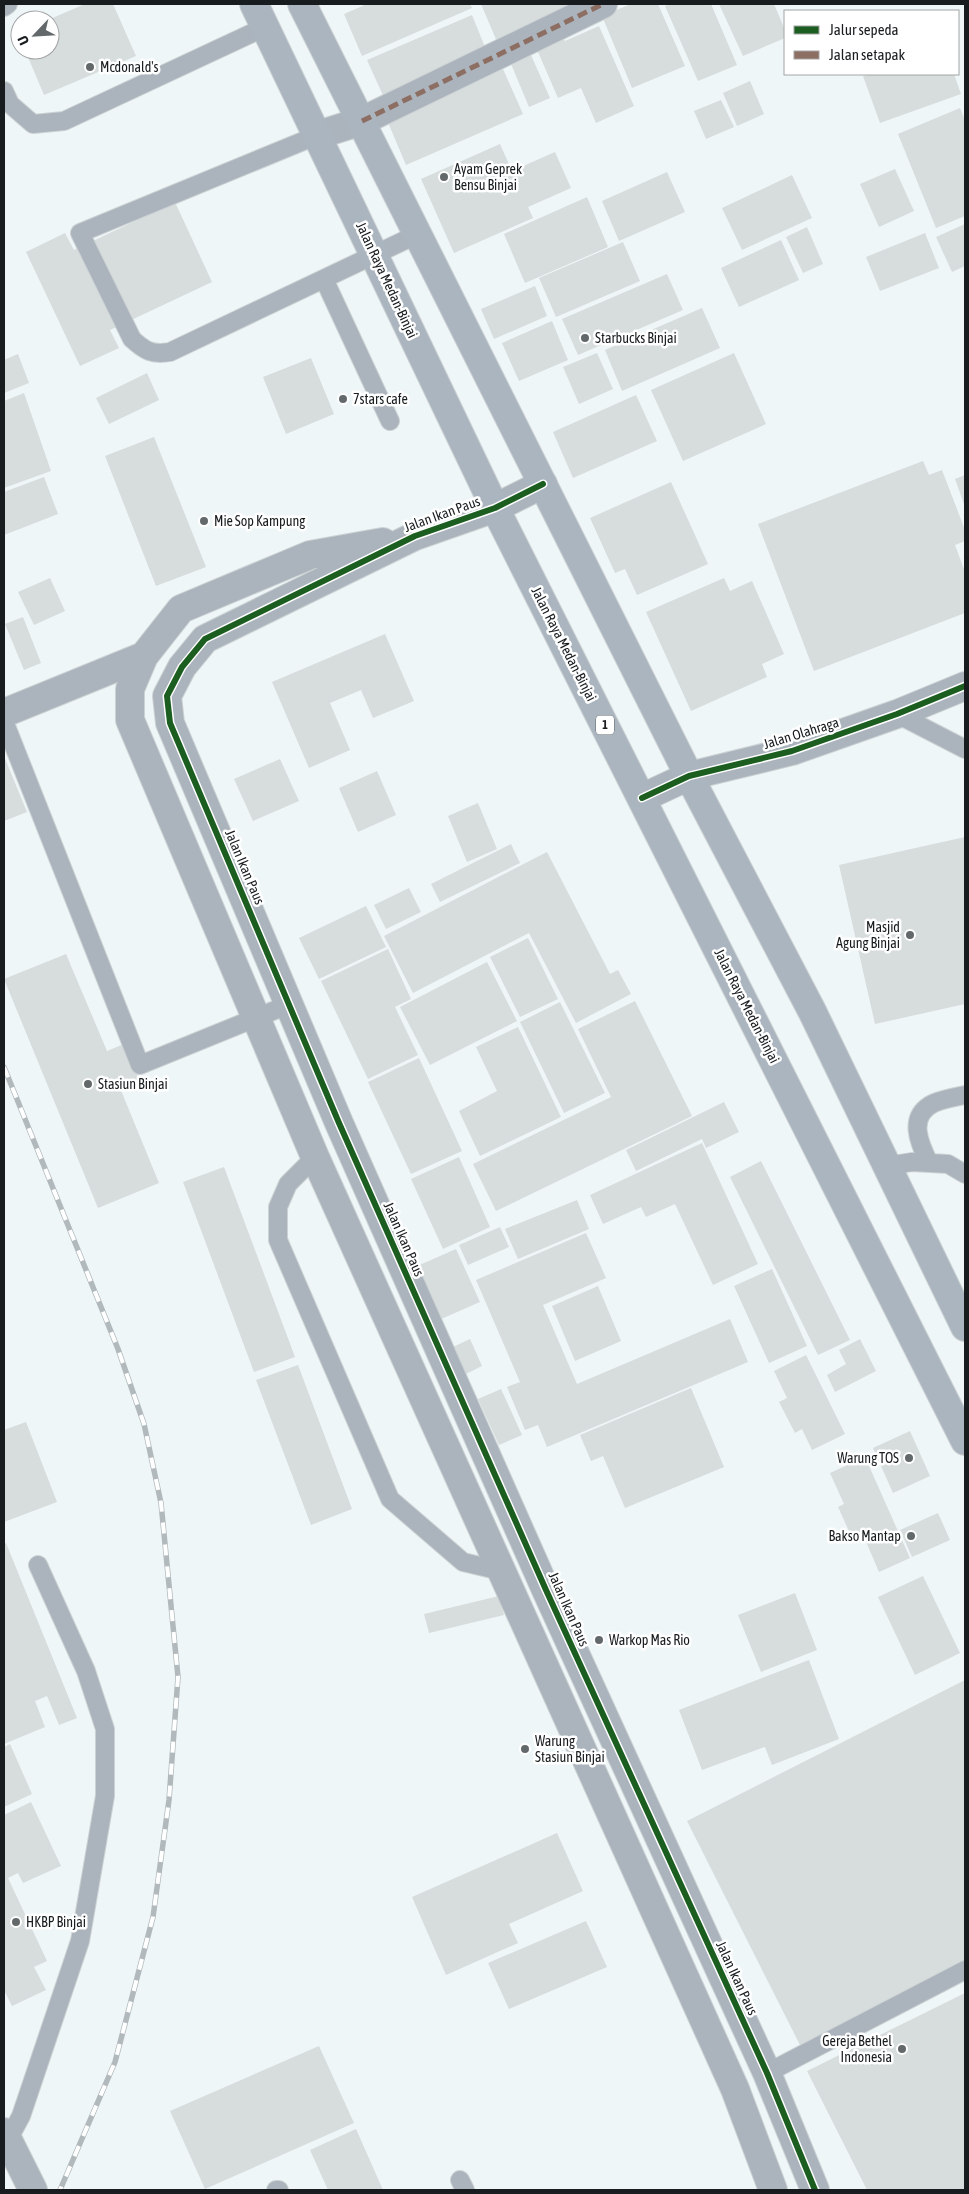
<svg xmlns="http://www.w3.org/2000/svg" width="969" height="2194" viewBox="0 0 969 2194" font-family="'Asap Condensed',sans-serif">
  <rect width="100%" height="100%" fill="#eff6f8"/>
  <path fill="#d7dcdd" d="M85,4H113L136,56L44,95L25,50H50V19Z
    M367,4H470L472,8L362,56L344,14Z
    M481,4H590L498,44Z
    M631,4H658L685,66L632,88L602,16Z
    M670,4H711L737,65L698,81L665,6Z
    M719,4H774L785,30V38L743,56Z
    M472,15L489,57L386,102L367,60Z
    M599,26L634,106L596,123L581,88L558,98L535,45L562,34L565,41Z
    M531,55L550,98L529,107L511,64Z
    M503,69L523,114L406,165L387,120Z
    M871,74H954L961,94L880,123L863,76Z
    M750,81L764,114L737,126L723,93Z
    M721,100L734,127L706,139L694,111Z
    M960,108L965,120V216L936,228L898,134Z
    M500,144L512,171L555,152L571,188L528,207L533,218L454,253L421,179Z
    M895,169L914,211L879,227L860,184Z
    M667,172L685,212L619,241L602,201Z
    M792,175L812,218L742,250L722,208Z
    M587,197L608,247L525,283L504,234Z
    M175,202L212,282L110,330L119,348L80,366L26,252L65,233L74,250Z
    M965,224V266L952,272L936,237Z
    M807,227L823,264L803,273L786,237Z
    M925,233L939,268L880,291L866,257Z
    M781,240L799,280L739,307L721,268Z
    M623,242L640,281L556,317L539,278Z
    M667,274L683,310L578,355L562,319Z
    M535,286L547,316L494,339L481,309Z
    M702,308L720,348L622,391L605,350Z
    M552,321L568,360L519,381L502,343Z
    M597,353L613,389L579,404L563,367Z
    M734,353L766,424L683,461L651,390Z
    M18,354L29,383L4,393V360Z
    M311,358L334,414L286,434L263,377Z
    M147,373L159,400L109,424L96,398Z
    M24,393L51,471L4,488V401Z
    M636,395L657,441L573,478L553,432Z
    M154,437L206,567L156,586L105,456Z
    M923,461L929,475L942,470L965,530V541L955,545L965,572V613L814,671L758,524Z
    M965,475V507L955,479Z
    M44,477L58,514L4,535V492Z
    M671,482L708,564L637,595L625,569L615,573L590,518Z
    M50,578L65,611L34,625L18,592Z
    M724,578L730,591L752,581L784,654L762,664L767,677L691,711L646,612Z
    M23,617L41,663L24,670L5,624Z
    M385,634L414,701L373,718L361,690L330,703L350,750L309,768L272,682Z
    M4,756L27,812L4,821Z
    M280,759L299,801L253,821L234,779Z
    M377,771L396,815L358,832L339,788Z
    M478,803L497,849L467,862L448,816Z
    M965,837V1004L875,1024L839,865Z
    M511,844L520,863L440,902L431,884Z
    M547,852L610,974L618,970L631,994L576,1023L529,933L413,993L384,936Z
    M409,888L421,912L386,929L374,905Z
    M366,906L386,947L319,979L299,938Z
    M528,938L558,999L520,1017L490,957Z
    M388,949L411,999L395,1007L418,1055L368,1079L321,981Z
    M66,954L107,1051L124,1044L139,1080L120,1088L159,1183L98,1208L4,979Z
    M487,962L517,1021L430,1065L400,1007Z
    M635,1001L692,1116L496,1211L473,1164L611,1097L578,1029Z
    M560,1002L605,1093L564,1113L520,1022Z
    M518,1027L561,1117L480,1156L459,1111L497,1091L476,1047Z
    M419,1058L462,1151L411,1174L368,1082Z
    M724,1102L739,1132L706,1148L702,1139L636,1171L626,1150Z
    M702,1143L758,1264L713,1285L675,1204L646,1217L641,1207L603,1224L590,1195Z
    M459,1157L490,1227L443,1249L411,1179Z
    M761,1161L850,1340L818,1355L730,1177Z
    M224,1167L295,1357L254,1372L183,1182Z
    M577,1200L589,1229L518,1259L505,1229Z
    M500,1227L509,1247L468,1265L459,1245Z
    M586,1233L606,1278L543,1305L577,1384L730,1319L748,1362L547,1447L538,1425L525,1430L507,1387L520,1382L476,1280Z
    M456,1249L480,1302L432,1323L415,1267Z
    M772,1269L807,1346L769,1363L734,1286Z
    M598,1286L621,1341L575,1361L552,1306Z
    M470,1339L482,1366L464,1375L451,1348Z
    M860,1339L876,1371L835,1392L827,1375L846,1364L839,1350Z
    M806,1355L845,1434L812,1450L802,1429L795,1433L779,1402L787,1398L774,1371Z
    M298,1365L352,1509L311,1525L256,1380Z
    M691,1388L724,1467L625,1508L603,1456L591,1461L580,1435Z
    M501,1389L522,1435L499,1445L478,1399Z
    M26,1422L57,1502L4,1522V1430Z
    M910,1431L930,1476L893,1493L873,1448Z
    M865,1457L910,1558L879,1572L864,1537L854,1542L838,1507L844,1504L830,1473Z
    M938,1513L950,1540L912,1557L900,1530Z
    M6,1543L77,1718L59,1725L47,1696L35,1701L45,1727L4,1744V1544Z
    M923,1576L960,1653L915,1675L878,1597Z
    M795,1593L817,1650L761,1672L738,1615Z
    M499,1596L504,1615L429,1633L424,1614Z
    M809,1660L839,1739L772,1765L765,1747L702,1770L679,1710Z
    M965,1680V1962L800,2045L687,1821Z
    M10,1744L32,1794L4,1807V1747Z
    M31,1802L61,1866L23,1883L18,1873L8,1878L47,1961L34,1967L46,1990L12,2006L4,1990V1815Z
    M557,1833L583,1891L509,1924L518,1943L446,1975L412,1897Z
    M586,1921L607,1967L509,2009L488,1963Z
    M965,1993V2190H867L807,2071Z
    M319,2046L354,2123L205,2189L170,2111Z
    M356,2129L383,2190H328L310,2150Z"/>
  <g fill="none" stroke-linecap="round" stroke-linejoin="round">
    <g stroke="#cdd2d4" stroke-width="20">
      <path id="service" d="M4,7L8,4
        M4,91L10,104L33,124L64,121L265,27
        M318,135L80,233L132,339C145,351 152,355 170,352L418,234
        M324,279L390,421
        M897,714L965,749
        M4,721L140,1065L290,1004
        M315,1157L288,1184L278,1207V1240L390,1499L463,1562L501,1571
        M929,1163C919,1143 907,1116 934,1103C944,1099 955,1097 965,1095
        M887,1166L912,1162L948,1164L965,1174
        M767,2073L965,1970
        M8,2140L21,2116L80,1941L105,1796V1729L86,1671L38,1565
        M460,2180L465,2190
        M276,2190H279"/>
    </g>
    <g stroke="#cdd2d4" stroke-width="30">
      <path id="minor" d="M318,135L362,121L603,4
        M543,484L495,508L415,536L205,639L182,667L167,696L170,723L339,1123L546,1590L767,2073L815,2190
        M383,542L310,555L181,609L144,656L130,689V720L315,1157L735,2089L773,2190
        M4,713L144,656
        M642,798L689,776L792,751L897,714L965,686"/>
    </g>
    <g stroke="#cdd2d4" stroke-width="30">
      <path id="tertiary" d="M4,2132L33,2190"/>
    </g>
    <g stroke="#cdd2d4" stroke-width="30">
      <path id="primary" d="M254,4L495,508L965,1441
        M302,4L689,776L812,1011L965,1327"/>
    </g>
    <use href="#service" stroke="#abb4bc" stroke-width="18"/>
    <use href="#minor" stroke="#abb4bc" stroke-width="28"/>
    <use href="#tertiary" stroke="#abb4bc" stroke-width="28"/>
    <use href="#primary" stroke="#abb5bf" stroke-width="28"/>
    <g stroke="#b2b9bc" stroke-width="5.5">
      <path id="rail" d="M4,1067L118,1349L144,1424L161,1503L178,1677L169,1800L153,1917L115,2062L60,2190"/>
    </g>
    <use href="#rail" stroke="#fff" stroke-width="4" stroke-dasharray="11" stroke-linecap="butt"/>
    <path stroke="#8d6e63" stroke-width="5" stroke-dasharray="10 5" stroke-linecap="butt" d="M362,121L603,4"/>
    <g stroke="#fff" stroke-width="9">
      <path id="cycleway" d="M543,484L495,508L415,536L205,639L182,667L167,696L170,723L339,1123L546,1590L767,2073L815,2190
        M642,798L689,776L792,751L897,714L965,686"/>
    </g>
    <use href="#cycleway" stroke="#1b5e20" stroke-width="6"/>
  </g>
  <g fill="#63686a" stroke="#fff" stroke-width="2">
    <circle cx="90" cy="67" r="5"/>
    <circle cx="444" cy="177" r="5"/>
    <circle cx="585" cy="338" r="5"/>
    <circle cx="343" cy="399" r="5"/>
    <circle cx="204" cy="521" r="5"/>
    <circle cx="910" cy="935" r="5"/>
    <circle cx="88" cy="1084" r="5"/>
    <circle cx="909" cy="1458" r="5"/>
    <circle cx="911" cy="1536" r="5"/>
    <circle cx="599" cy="1640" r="5"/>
    <circle cx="525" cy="1749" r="5"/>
    <circle cx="16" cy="1922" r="5"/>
    <circle cx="902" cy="2049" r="5"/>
  </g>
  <g text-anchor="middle" stroke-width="5" stroke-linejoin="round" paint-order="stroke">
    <rect fill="#fff" stroke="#5d6062" stroke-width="1" x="596" y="715.5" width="18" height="19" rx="4"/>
    <g font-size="12" font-weight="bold" fill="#181c1e">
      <text x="605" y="729">1</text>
    </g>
    <g font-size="14" fill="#181c1e" stroke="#fff" text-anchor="start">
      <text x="100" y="72">Mcdonald's</text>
      <text x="454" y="174">Ayam Geprek<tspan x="454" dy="16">Bensu Binjai</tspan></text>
      <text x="595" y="343">Starbucks Binjai</text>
      <text x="353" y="404">7stars cafe</text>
      <text x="214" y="526">Mie Sop Kampung</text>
      <text x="900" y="932" text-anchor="end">Masjid<tspan x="900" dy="16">Agung Binjai</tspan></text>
      <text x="98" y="1089">Stasiun Binjai</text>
      <text x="899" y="1463" text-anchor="end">Warung TOS</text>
      <text x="901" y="1541" text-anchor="end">Bakso Mantap</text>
      <text x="609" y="1645">Warkop Mas Rio</text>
      <text x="535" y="1746">Warung<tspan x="535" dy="16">Stasiun Binjai</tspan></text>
      <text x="26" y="1927">HKBP Binjai</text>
      <text x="892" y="2046" text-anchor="end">Gereja Bethel<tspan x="892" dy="16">Indonesia</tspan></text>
    </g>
    <g font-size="14" fill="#181c1e" stroke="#fff">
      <text transform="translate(387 280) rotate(65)" y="5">Jalan Raya Medan-Binjai</text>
      <text transform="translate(442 514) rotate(-20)" y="5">Jalan Ikan Paus</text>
      <text transform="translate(564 644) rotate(63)" y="5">Jalan Raya Medan-Binjai</text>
      <text transform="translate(801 733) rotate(-17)" y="5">Jalan Olahraga</text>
      <text transform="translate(245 867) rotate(67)" y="5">Jalan Ikan Paus</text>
      <text transform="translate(747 1006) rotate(63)" y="5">Jalan Raya Medan-Binjai</text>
      <text transform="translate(404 1239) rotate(66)" y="5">Jalan Ikan Paus</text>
      <text transform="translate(569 1609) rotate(66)" y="5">Jalan Ikan Paus</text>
      <text transform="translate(737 1978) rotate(65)" y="5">Jalan Ikan Paus</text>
    </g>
  </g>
  <rect width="969" height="2194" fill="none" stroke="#181c1e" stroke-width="10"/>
  <rect x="784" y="10" width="175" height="65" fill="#ffffff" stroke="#a3a4a5"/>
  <rect x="794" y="26" width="25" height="8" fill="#1b5e20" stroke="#a3a4a5"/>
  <text x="829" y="35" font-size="15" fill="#181c1e">Jalur sepeda</text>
  <rect x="794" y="51" width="25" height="8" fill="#8d6e63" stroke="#a3a4a5"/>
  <text x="829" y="60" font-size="15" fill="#181c1e">Jalan setapak</text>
  <g transform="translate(35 35) rotate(245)"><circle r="24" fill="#ffffff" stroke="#a3a4a5"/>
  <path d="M0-4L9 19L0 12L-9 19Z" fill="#63686a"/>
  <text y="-8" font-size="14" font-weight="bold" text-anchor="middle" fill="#181c1e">U</text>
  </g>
</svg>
